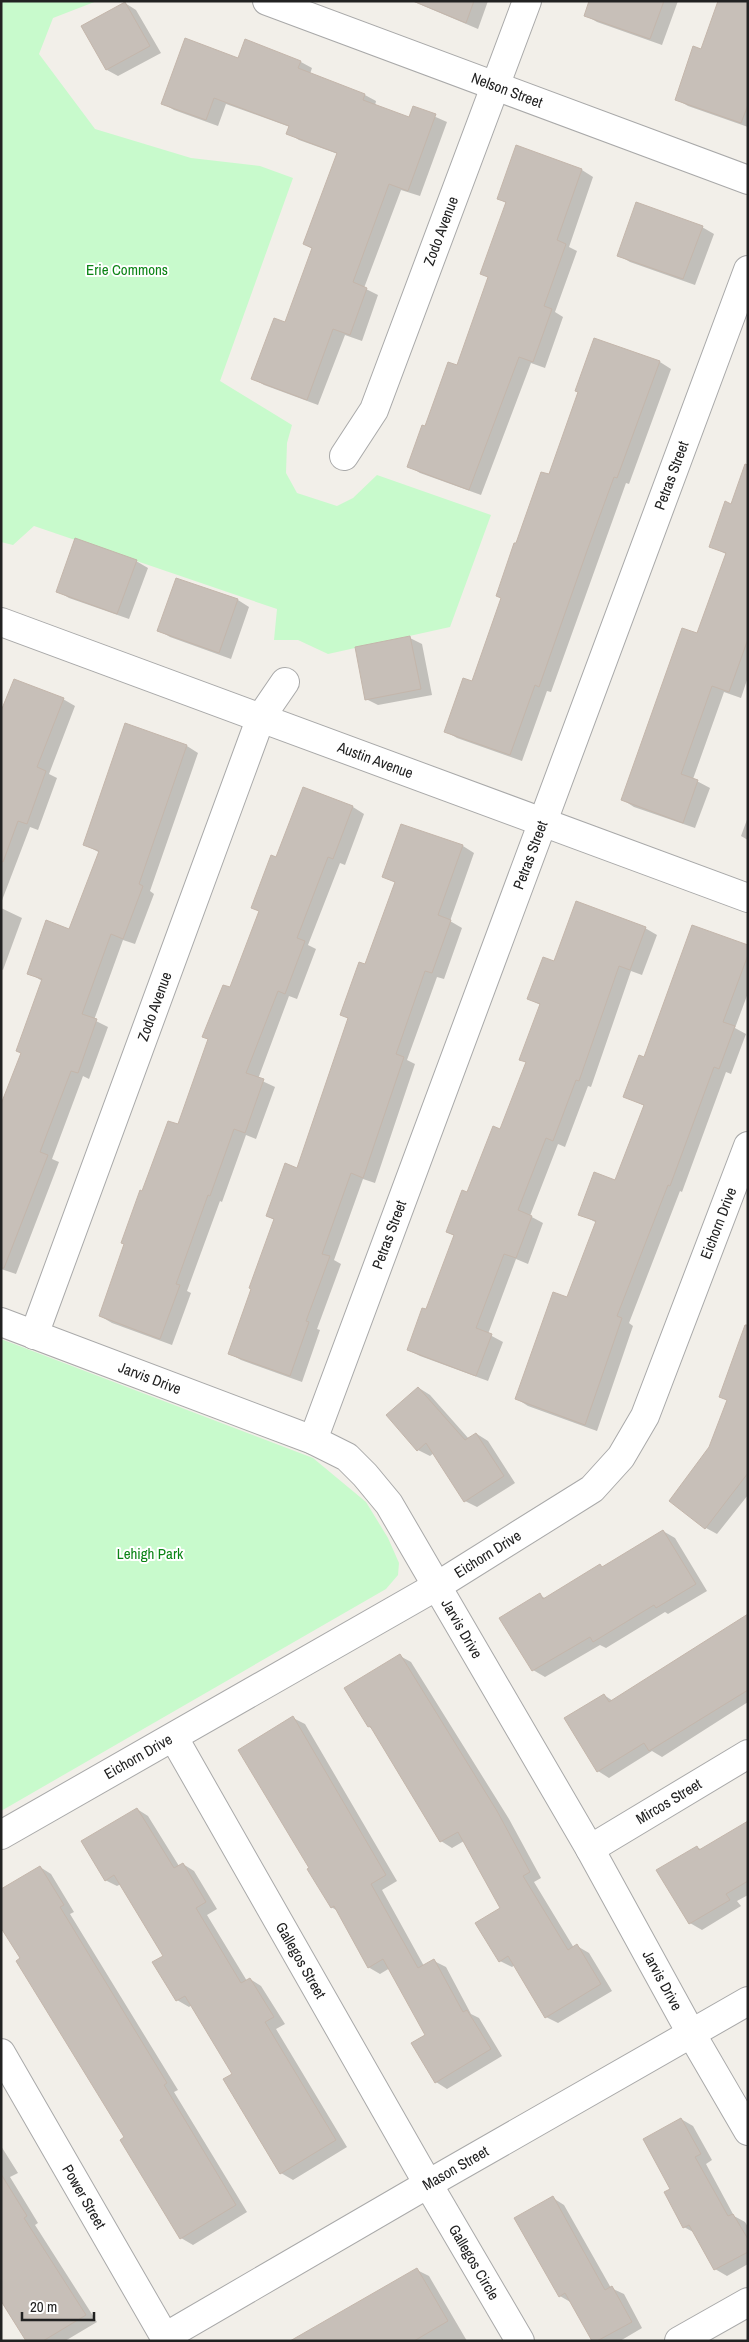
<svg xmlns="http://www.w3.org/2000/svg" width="749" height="2342" viewBox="0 0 749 2342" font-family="'Archivo Narrow',sans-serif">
  <rect width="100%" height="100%" fill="#f2efe9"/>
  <path fill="#c8facc" d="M1,1H97L53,18L39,54L95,129L191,158L260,166L293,178L220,381L292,425L287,443L286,473L297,493L337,506L353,498L377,475L491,515L450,627L328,654L298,640H274L277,609L34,526L13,545L1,542Z
    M1,1339L313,1458L366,1502L388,1538L399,1563L398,1575L386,1589L1,1811Z"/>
  <path fill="#0003" d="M412,1H488L478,29Z
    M590,1H678L662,45L597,22L585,15Z
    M748,1V127L688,106L676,99L702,50Z
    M125,3L136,10L161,53L118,76L107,70Z
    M246,41L301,62L312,68L310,74L365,95L376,101L375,106L409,118L413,107L447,122L420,196L401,190L364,288L378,295L362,341L345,335L318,405L264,385L252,378L286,323L313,249L304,244L338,154L299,140L288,133L290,127L226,104L218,126L174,110L162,103L239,59Z
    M517,147L582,170L593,177L569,247L577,251L555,312L563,317L545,368L531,363L481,495L420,473L409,466L426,427L458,367L489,277L506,203L499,199Z
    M702,227L714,234L695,285L630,262L618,255Z
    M595,339L660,362L671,369L629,484L626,483L551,692L547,691L522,761L457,738L445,731L473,683L502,599L517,545L549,476L580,393Z
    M748,461V677L741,698L724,692L693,779L710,788L695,828L634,807L623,800L698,635L726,554L710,546L732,505Z
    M136,561L148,568L129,619L69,598L57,591Z
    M177,580L238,600L249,607L231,659L170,637L158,630Z
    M410,638L422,644L432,695L378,705L366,699Z
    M63,699L75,706L49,774L57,778L38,830L30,827L1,903V715Z
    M126,725L187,746L198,753L150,891L154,894L135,944L123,940L94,1020L108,1027L89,1079L83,1076L52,1159L59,1162L16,1274L1,1269V1108L22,1053L42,981L29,973L70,930L100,853L84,844Z
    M304,789L353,807L364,814L345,865L340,863L308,945L316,949L297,999L289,996L258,1079L275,1087L256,1139L246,1135L222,1202L220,1201L187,1291L191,1293L172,1345L112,1323L100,1316L143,1193L179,1126L260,911L277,859Z
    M748,817V840L741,836Z
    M402,825L463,846L474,853L450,921L462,928L444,979L437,977L407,1060L415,1064L375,1183L363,1179L334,1260L341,1264L317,1329L320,1330L302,1382L241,1360L230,1354L275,1220L267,1216L298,1169L349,1019L342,1014L366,966L396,883L384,876Z
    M1,908L22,918L3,970L1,969Z
    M645,928L657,935L642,975L631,971L591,1087L588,1086L565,1147L558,1144L530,1216L543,1223L528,1264L516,1259L488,1334L503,1342L488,1381L420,1356L408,1350L427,1311L455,1236L447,1232L501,1131L527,1063L521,1059L541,1005L529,999L555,962Z
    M748,946V993L735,1028L746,1034L731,1074L726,1072L682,1192L680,1191L629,1323L633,1326L597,1431L528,1406L517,1399L568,1299L597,1223L580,1214L616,1182L645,1106L625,1097L645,1058Z
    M748,1353V1495L717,1534L706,1528L710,1448Z
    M419,1388L430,1395L469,1439L477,1434L488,1441L515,1483L477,1507L465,1501L434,1453L430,1456L418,1450Z
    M663,1531L675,1538L707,1591L668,1614L665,1612L606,1648L600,1645L545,1677L533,1670L501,1618L540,1595L546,1599L600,1566L604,1568Z
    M748,1616V1702L662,1757L652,1751L609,1778L598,1771L604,1695L613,1701Z
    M400,1656L411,1662L509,1819L541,1878L534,1882L574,1948L577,1946L589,1953L612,1991L558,2023L546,2017L515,1965L512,1967L500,1961L502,1908L464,1841L452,1848L441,1841L373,1729L369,1727Z
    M293,1718L305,1724L397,1881L382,1890L424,1966L434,1961L446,1967L471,2014L479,2018L502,2056L447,2089L436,2082L427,2035L390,1968L380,1974L368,1967L338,1911L331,1907L311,1868Z
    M137,1809L148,1816L179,1866L183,1864L194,1871L217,1909L207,1915L247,1981L250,1979L261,1986L285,2024L276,2029L347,2147L293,2180L281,2173L233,2074L192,2005L189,2007L177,2000L165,1956L121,1884L117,1886L105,1880Z
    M748,1822V1895L737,1901L741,1906L702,1930L690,1923L697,1847L702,1850Z
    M40,1867L51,1874L74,1912L70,1914L178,2090L174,2092L247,2212L193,2245L181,2238L126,2138Z
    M681,2119L693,2126L712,2160L706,2164L734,2216L745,2222L748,2227V2264L727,2276L715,2269L695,2233L684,2227Z
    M1,2146L18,2173L10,2177L38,2223L35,2225L97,2322L65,2341H27L1,2301Z
    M553,2198L564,2205L611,2288L624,2294L642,2328L620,2341H593L572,2303L560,2296Z
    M417,2270L429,2276L467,2341H294Z"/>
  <path fill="#c7bfb8" stroke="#c4b6ab" d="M413,1H474L466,23Z
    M589,1H664L650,39L584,16Z
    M718,1H748V105L741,123L675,100L693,46L701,49Z
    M125,2L150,46L106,70L81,26Z
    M185,38L238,58L245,39L301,61L298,68L365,94L363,100L409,117L413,106L436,114L408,191L389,184L353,282L367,288L350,335L333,329L307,400L251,379L274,318L285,322L312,248L303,244L337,153L286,134L289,126L214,98L206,120L161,104Z
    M516,145L582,169L557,240L566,244L544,306L552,309L533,362L519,357L469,490L407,467L422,425L425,426L448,362L457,365L488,277L480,274L506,202L497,199Z
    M636,202L703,226L683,279L617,256Z
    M594,338L660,361L617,478L614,477L588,548L539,687L535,685L510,755L444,732L463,678L472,681L501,598L496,596L514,543H516L541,472L549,474L578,392L575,391Z
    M745,464L748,465V639L729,692L712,686L681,774L698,780L683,823L621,800L682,628L697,633L726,553L709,547L725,501L731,504Z
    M75,538L137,560L117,614L56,592Z
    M176,578L238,599L219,653L157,631Z
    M410,636L421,689L365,700L355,647Z
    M14,679L64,698L37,767L46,771L27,824L18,821L3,862L1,861V711Z
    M125,723L187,745L139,884L143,886L123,939L111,934L82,1014L97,1019L78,1073L71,1071L40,1152L48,1155L4,1268H1V1104L21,1053L16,1051L42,979L27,974L46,920L69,929L99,851L83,845Z
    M303,787L353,806L333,859L328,857L297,938L305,941L285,994L278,991L246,1073L264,1079L245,1133L234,1129L210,1196L208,1195L176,1284L180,1285L160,1339L99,1316L124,1244L121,1243L140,1190L142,1191L168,1121L178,1124L208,1039L202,1037L223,985L230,987L259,911L251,908L271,855L276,857Z
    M401,824L463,845L438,915L451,920L432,973L425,971L396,1054L404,1057L363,1178L351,1173L322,1254L330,1256L306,1321L309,1322L290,1376L228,1354L251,1289L249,1288L274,1219L266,1216L285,1163L297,1168L348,1018L340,1015L359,962L365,964L395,882L382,877Z
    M576,901L646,927L630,970L619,966L579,1081L576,1080L553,1141L546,1138L518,1210L532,1216L516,1258L504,1254L476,1328L492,1334L476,1376L407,1350L422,1308L426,1309L454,1235L446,1232L462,1190L467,1192L493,1126L500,1129L526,1062L519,1060L540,1004L527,999L543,957L554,961Z
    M692,925L748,945V955L723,1022L735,1026L719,1069L714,1067L670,1186L668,1185L617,1316L622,1318L585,1425L515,1399L553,1292L567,1297L596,1221L578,1215L594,1172L615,1180L644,1105L623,1097L639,1055L644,1057Z
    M745,1325H748V1473L705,1529L669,1501L709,1447L727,1400L719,1397Z
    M418,1387L465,1440L476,1433L504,1476L464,1502L426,1443L417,1451L386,1415Z
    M663,1530L696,1584L656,1608L654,1605L593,1642L590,1637L532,1671L499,1618L540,1593L543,1599L600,1564L602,1567Z
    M748,1614V1690L649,1751L644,1743L597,1772L564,1718L604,1694L609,1702Z
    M400,1654L497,1811L530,1872L523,1876L568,1950L577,1944L601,1984L545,2018L508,1956L499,1962L475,1923L500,1908L458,1832L440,1842L370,1726L368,1727L344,1688Z
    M293,1716L386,1875L371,1884L418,1968L434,1959L463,2012L467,2010L491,2049L435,2083L411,2043L425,2035L383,1959L368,1968L334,1906L331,1908L307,1869L309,1868L238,1750Z
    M137,1808L174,1868L183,1863L206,1902L196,1908L241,1983L250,1978L274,2017L265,2022L336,2140L280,2174L223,2079L232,2074L185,1996L176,2001L152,1962L163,1956L114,1875L105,1881L81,1841Z
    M748,1821V1881L726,1894L730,1900L689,1924L656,1870L697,1846L699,1850Z
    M40,1866L64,1905L60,1907L167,2083L164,2085L236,2205L180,2239L120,2140L124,2137L16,1961L20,1958L1,1928V1889Z
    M681,2118L701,2154L695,2157L728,2216L733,2214L748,2239V2252L714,2270L689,2225L683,2228L664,2192L670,2189L643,2139Z
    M1,2174L27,2216L24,2218L86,2315L43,2341H26L1,2301Z
    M553,2196L605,2290L612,2286L632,2322L597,2341H592L565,2293L559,2297L514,2218Z
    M417,2268L448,2321L414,2341H290Z"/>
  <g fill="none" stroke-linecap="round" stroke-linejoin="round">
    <g stroke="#a9a9a9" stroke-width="30">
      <g id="minor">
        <path id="s1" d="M267,1L748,180"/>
        <path id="s2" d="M344,456L374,410L527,1"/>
        <path id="s3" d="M1,622L748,898"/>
        <path id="s4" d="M1,1322L313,1440L347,1457L365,1475L389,1504L590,1849L691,2033L748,2131"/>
        <path id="s5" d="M34,1335L261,717L285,682"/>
        <path id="s6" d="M313,1440L748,270"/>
        <path id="s7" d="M174,1738L428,2184L520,2341"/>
        <path id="s8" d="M1,1835L437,1586L592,1489L621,1457L645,1416L748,1146"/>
        <path id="s9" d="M590,1849L748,1754"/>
        <path id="s10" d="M1,2053L167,2341"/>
        <path id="s11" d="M165,2337L428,2184L748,2001"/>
        <path d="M679,2341L748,2302"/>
      </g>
    </g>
    <use href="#minor" stroke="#fff" stroke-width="28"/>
  </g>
  <g text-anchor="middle" stroke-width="4" stroke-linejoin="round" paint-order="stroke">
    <g font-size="15" fill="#222" stroke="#fff">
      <text dy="5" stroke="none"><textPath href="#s1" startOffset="256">Nelson Street</textPath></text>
      <text dy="5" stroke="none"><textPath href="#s2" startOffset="246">Zodo Avenue</textPath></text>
      <text dy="5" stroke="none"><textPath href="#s6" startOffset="1029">Petras Street</textPath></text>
      <text dy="5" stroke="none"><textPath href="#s3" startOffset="399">Austin Avenue</textPath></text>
      <text dy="5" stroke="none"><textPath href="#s6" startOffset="624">Petras Street</textPath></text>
      <text dy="5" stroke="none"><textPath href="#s5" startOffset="350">Zodo Avenue</textPath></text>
      <text dy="5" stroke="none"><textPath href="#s8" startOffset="982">Eichorn Drive</textPath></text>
      <text dy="5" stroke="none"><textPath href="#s6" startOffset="219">Petras Street</textPath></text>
      <text dy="5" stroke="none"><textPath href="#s4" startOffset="159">Jarvis Drive</textPath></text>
      <text dy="5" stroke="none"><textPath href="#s8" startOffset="562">Eichorn Drive</textPath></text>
      <text dy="5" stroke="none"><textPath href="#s4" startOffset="579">Jarvis Drive</textPath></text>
      <text dy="5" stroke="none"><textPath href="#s8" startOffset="158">Eichorn Drive</textPath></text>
      <text dy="5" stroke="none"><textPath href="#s9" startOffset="92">Mircos Street</textPath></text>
      <text dy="5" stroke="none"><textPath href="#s7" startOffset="256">Gallegos Street</textPath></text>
      <text dy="5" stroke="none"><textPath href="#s4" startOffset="984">Jarvis Drive</textPath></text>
      <text dy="5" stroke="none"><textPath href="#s11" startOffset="336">Mason Street</textPath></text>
      <text dy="5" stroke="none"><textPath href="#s10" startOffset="166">Power Street</textPath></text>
      <text dy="5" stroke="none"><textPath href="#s7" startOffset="604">Gallegos Circle</textPath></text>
    </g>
    <g font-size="15" fill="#0c8416" stroke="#fff">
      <text x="127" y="275">Erie Commons</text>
      <text x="150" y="1559">Lehigh Park</text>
    </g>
  </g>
  <rect width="749" height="2342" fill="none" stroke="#222222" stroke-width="5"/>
  <path d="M22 2312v8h72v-8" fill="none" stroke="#222222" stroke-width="2.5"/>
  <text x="30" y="2312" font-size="15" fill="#222222" stroke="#ffffff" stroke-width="4" paint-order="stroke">20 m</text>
</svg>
